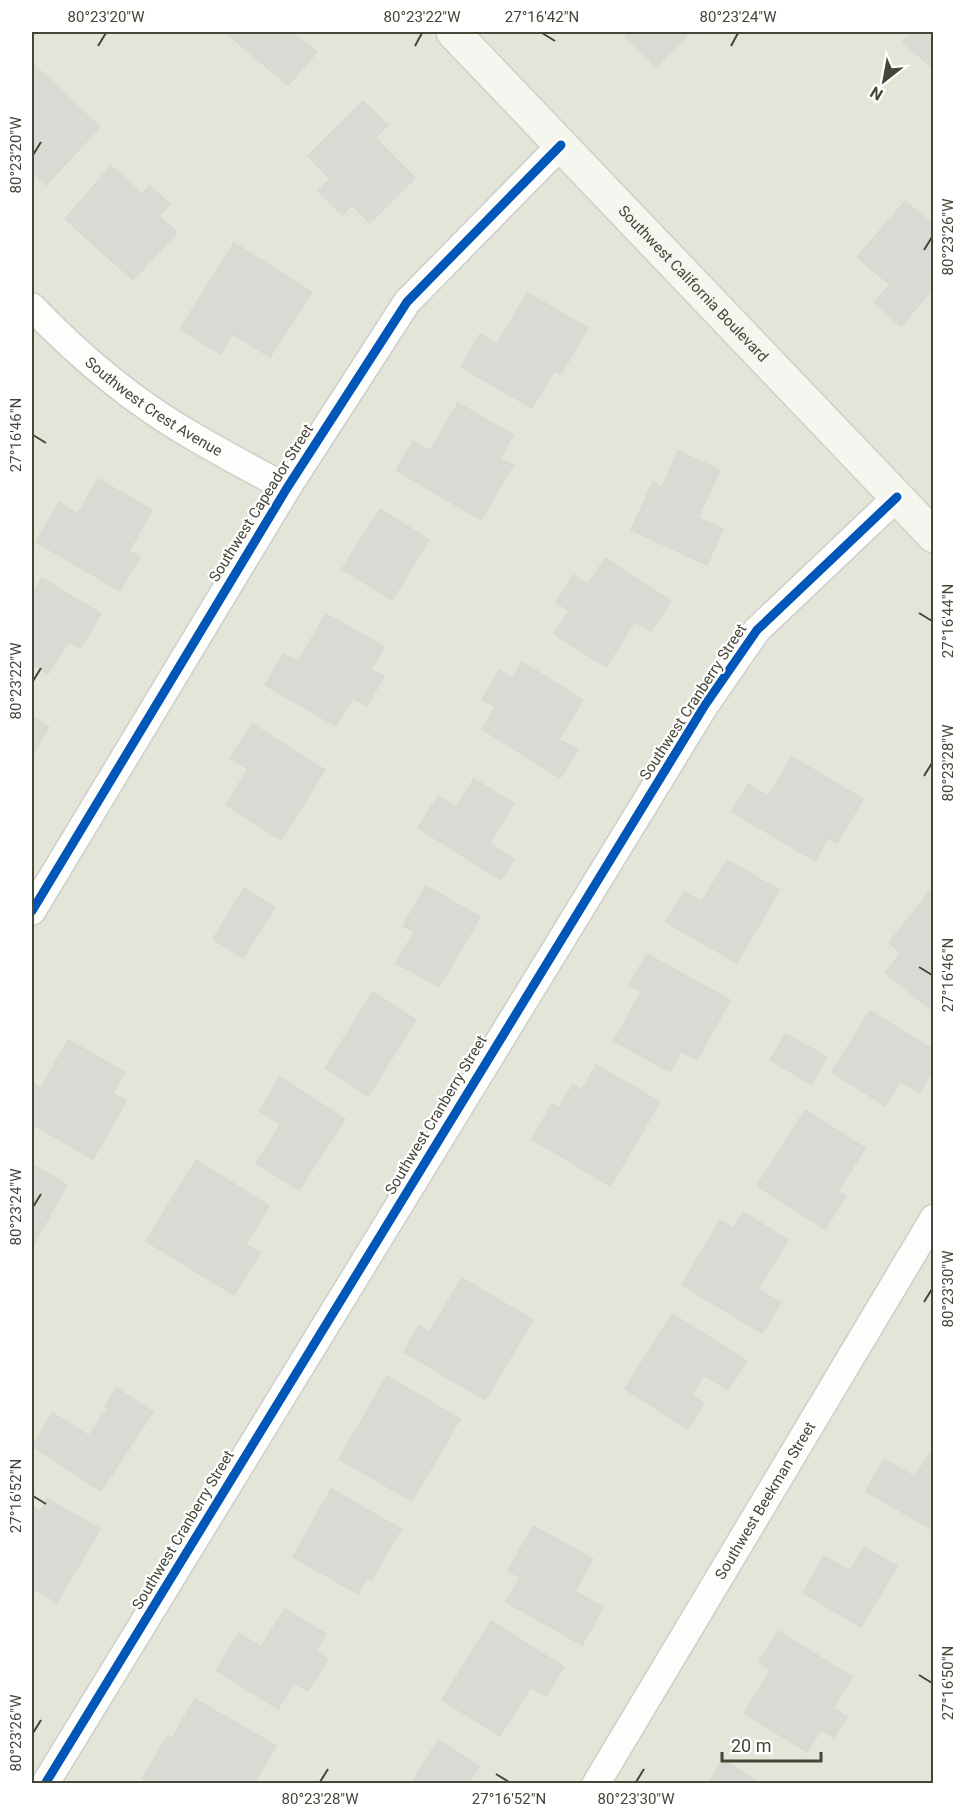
<svg xmlns="http://www.w3.org/2000/svg" width="965" height="1815" viewBox="0 0 965 1815" font-family="Roboto,sans-serif">
  <rect width="100%" height="100%" fill="#f0f1eb"/>
  <path fill="#e3e5d9" d="M32,32H933V1783H32Z"/>
  <path fill="#dadad4" stroke="#d8d9d1" stroke-width="1.5" d="M225,32H292L317,52L288,85Z
    M630,32H690L656,67L625,37Z
    M913,32H934V69L903,42Z
    M32,63L100,127L46,185L32,171Z
    M363,101L388,125L375,138L415,178L370,223L352,205L342,215L318,191L330,179L308,156Z
    M111,166L142,194L149,185L170,204L159,216L177,232L133,280L65,219Z
    M905,201L934,225V288L901,326L874,303L890,285L857,257Z
    M234,243L312,292L270,357L233,334L220,354L180,329Z
    M527,293L588,328L561,374L555,370L532,408L461,367L480,334L497,344Z
    M458,403L513,435L500,458L513,465L481,520L396,470L413,441L430,451Z
    M678,451L720,470L698,518L723,529L707,565L631,530L653,482L662,487Z
    M98,479L152,510L129,551L140,557L120,591L36,542L59,502L78,514Z
    M380,509L429,540L392,600L342,569Z
    M605,558L671,601L651,631L635,621L606,667L554,634L569,611L556,602L574,575L588,585Z
    M42,578L101,614L80,648L69,641L48,674L32,664V595Z
    M326,614L384,647L371,670L384,676L367,706L353,698L336,726L265,685L283,654L298,662Z
    M522,662L583,700L559,739L578,750L560,778L482,729L495,707L482,699L500,670L512,678Z
    M32,716L49,727L32,755Z
    M252,724L325,770L281,840L226,805L248,769L230,758Z
    M792,757L863,799L837,843L828,838L815,861L732,812L748,784L768,796Z
    M474,779L514,804L489,843L514,859L501,880L418,828L438,796L456,807Z
    M727,860L779,890L737,963L666,922L684,892L702,902Z
    M426,886L480,917L439,987L396,963L414,932L403,926Z
    M244,888L275,907L243,958L213,939Z
    M930,891L934,894L933,1011L885,973L901,953L889,943Z
    M647,954L730,1000L697,1060L681,1051L670,1072L614,1041L641,992L629,985Z
    M373,992L416,1020L368,1096L325,1068Z
    M870,1011L934,1050V1069L919,1093L900,1081L885,1106L832,1072Z
    M786,1034L827,1057L811,1084L770,1060Z
    M68,1040L125,1072L113,1093L126,1101L93,1159L32,1124V1082L41,1088Z
    M596,1065L660,1102L610,1186L532,1139L552,1104L559,1108L573,1085L582,1090Z
    M280,1077L345,1119L299,1190L256,1163L281,1124L259,1111Z
    M805,1110L865,1148L838,1191L846,1196L825,1229L757,1186Z
    M196,1160L269,1206L246,1244L260,1253L234,1295L146,1241Z
    M32,1164L67,1185L32,1247Z
    M743,1212L788,1240L758,1289L781,1303L762,1333L682,1285L720,1220L734,1228Z
    M462,1278L533,1320L485,1400L404,1352L419,1325L430,1332Z
    M672,1314L747,1361L728,1390L704,1375L691,1395L704,1403L688,1429L625,1389Z
    M387,1376L460,1419L412,1501L339,1459Z
    M116,1388L153,1412L101,1491L32,1446L53,1413L89,1436L108,1408L105,1406Z
    M934,1447V1531L866,1491L884,1459L915,1477Z
    M331,1489L401,1529L371,1580L367,1578L358,1594L293,1557Z
    M47,1499L100,1529L57,1602L32,1588V1507L40,1512Z
    M533,1526L593,1559L575,1591L603,1607L582,1645L506,1602L520,1577L508,1571Z
    M864,1547L897,1566L861,1627L803,1593L824,1556L850,1571Z
    M285,1609L326,1634L316,1651L328,1659L308,1691L294,1683L278,1709L216,1670L239,1633L261,1647Z
    M491,1621L564,1667L546,1696L531,1687L500,1736L442,1700Z
    M778,1631L852,1677L833,1708L847,1717L834,1737L821,1730L807,1752L744,1713L771,1670L759,1662Z
    M195,1699L276,1746L254,1784H152L143,1778L168,1735L172,1738Z
    M438,1740L479,1766L468,1784H411Z
    M723,1760L756,1781L755,1784H708Z"/>
  <g fill="none" stroke-linecap="round" stroke-linejoin="round">
    <g stroke="#cecfc9" stroke-width="30">
      <g id="street">
        <path id="s1" d="M32,307C79,356 132,401 191,435C223,454 255,471 287,488"/>
        <path d="M32,911L287,488L407,302L561,145"/>
        <path d="M45,1784L705,705L757,630L897,497"/>
        <path id="s2" d="M596,1784L934,1218"/>
      </g>
    </g>
    <g stroke="#cfd1c4" stroke-width="36">
      <g id="secondary">
        <path id="s3" d="M453,32L934,536"/>
      </g>
    </g>
    <use href="#street" stroke="#fdfdfc" stroke-width="27"/>
    <use href="#secondary" stroke="#f5f6ef" stroke-width="33"/>
    <g stroke="#fff" stroke-width="13">
      <path id="cycleway" d="M32,911L287,488L407,302L561,145
        M45,1784L705,705L757,630L897,497"/>
    </g>
    <use href="#cycleway" stroke="#0057b8" stroke-width="9"/>
  </g>
  <path fill="none" stroke="#464638" stroke-width="2" d="M542,33L555,41M98,46L106,33M415,46L422,33M731,46L738,33M33,155L41,142M924,250L932,237M33,435L46,443M919,613L932,621M33,681L41,668M924,776L932,763M919,967L932,975M33,1207L41,1194M924,1302L932,1289M33,1496L46,1504M919,1675L932,1683M33,1733L41,1720M496,1774L509,1782M320,1782L328,1769M636,1782L644,1769"/>
  <g text-anchor="middle" stroke-width="4.5" stroke-linejoin="round" paint-order="stroke">
    <g font-size="15" fill="#464638" stroke="#fff">
      <text dy="5" stroke="none"><textPath href="#s3" startOffset="348">Southwest California Boulevard</textPath></text>
      <text dy="5" stroke="none"><textPath href="#s1" startOffset="158">Southwest Crest Avenue</textPath></text>
      <text transform="translate(261 503) rotate(-58)" y="5">Southwest Capeador Street</text>
      <text transform="translate(693 702) rotate(-57)" y="5">Southwest Cranberry Street</text>
      <text transform="translate(436 1115) rotate(-59)" y="5">Southwest Cranberry Street</text>
      <text dy="5" stroke="none"><textPath href="#s2" startOffset="330">Southwest Beekman Street</textPath></text>
      <text transform="translate(183 1530) rotate(-59)" y="5">Southwest Cranberry Street</text>
    </g>
  </g>
  <rect width="965" height="1815" fill="none" stroke="#ffffff" stroke-width="66"/>
  <g transform="translate(884 81) rotate(211)" stroke="#ffffff" stroke-width="4.5" paint-order="stroke">
  <path d="M0-4.5L10 22L0 15L-10 22Z" fill="#464638"/>
  <text y="-9" font-size="16" font-weight="bold" text-anchor="middle" fill="#464638">N</text>
  </g>
  <path d="M722 1752v9h99v-9" fill="none" stroke="#464638" stroke-width="3"/>
  <text x="731" y="1752" font-size="18" fill="#464638" stroke="#ffffff" stroke-width="4.5" paint-order="stroke">20 m</text>
  <rect x="33" y="33" width="899" height="1749" fill="none" stroke="#464638" stroke-width="2"/>
  <g font-size="15" text-anchor="middle" fill="#464638">
    <text x="106" y="22">80°23'20"W</text>
    <text x="422" y="22">80°23'22"W</text>
    <text x="542" y="22">27°16'42"N</text>
    <text x="738" y="22">80°23'24"W</text>
    <text transform="translate(16 155) rotate(-90)" y="5">80°23'20"W</text>
    <text transform="translate(948 237) rotate(-90)" y="5">80°23'26"W</text>
    <text transform="translate(16 435) rotate(-90)" y="5">27°16'46"N</text>
    <text transform="translate(948 621) rotate(-90)" y="5">27°16'44"N</text>
    <text transform="translate(16 681) rotate(-90)" y="5">80°23'22"W</text>
    <text transform="translate(948 763) rotate(-90)" y="5">80°23'28"W</text>
    <text transform="translate(948 975) rotate(-90)" y="5">27°16'46"N</text>
    <text transform="translate(16 1207) rotate(-90)" y="5">80°23'24"W</text>
    <text transform="translate(948 1289) rotate(-90)" y="5">80°23'30"W</text>
    <text transform="translate(16 1496) rotate(-90)" y="5">27°16'52"N</text>
    <text transform="translate(948 1683) rotate(-90)" y="5">27°16'50"N</text>
    <text transform="translate(16 1733) rotate(-90)" y="5">80°23'26"W</text>
    <text x="320" y="1804">80°23'28"W</text>
    <text x="509" y="1804">27°16'52"N</text>
    <text x="636" y="1804">80°23'30"W</text>
  </g>
</svg>
